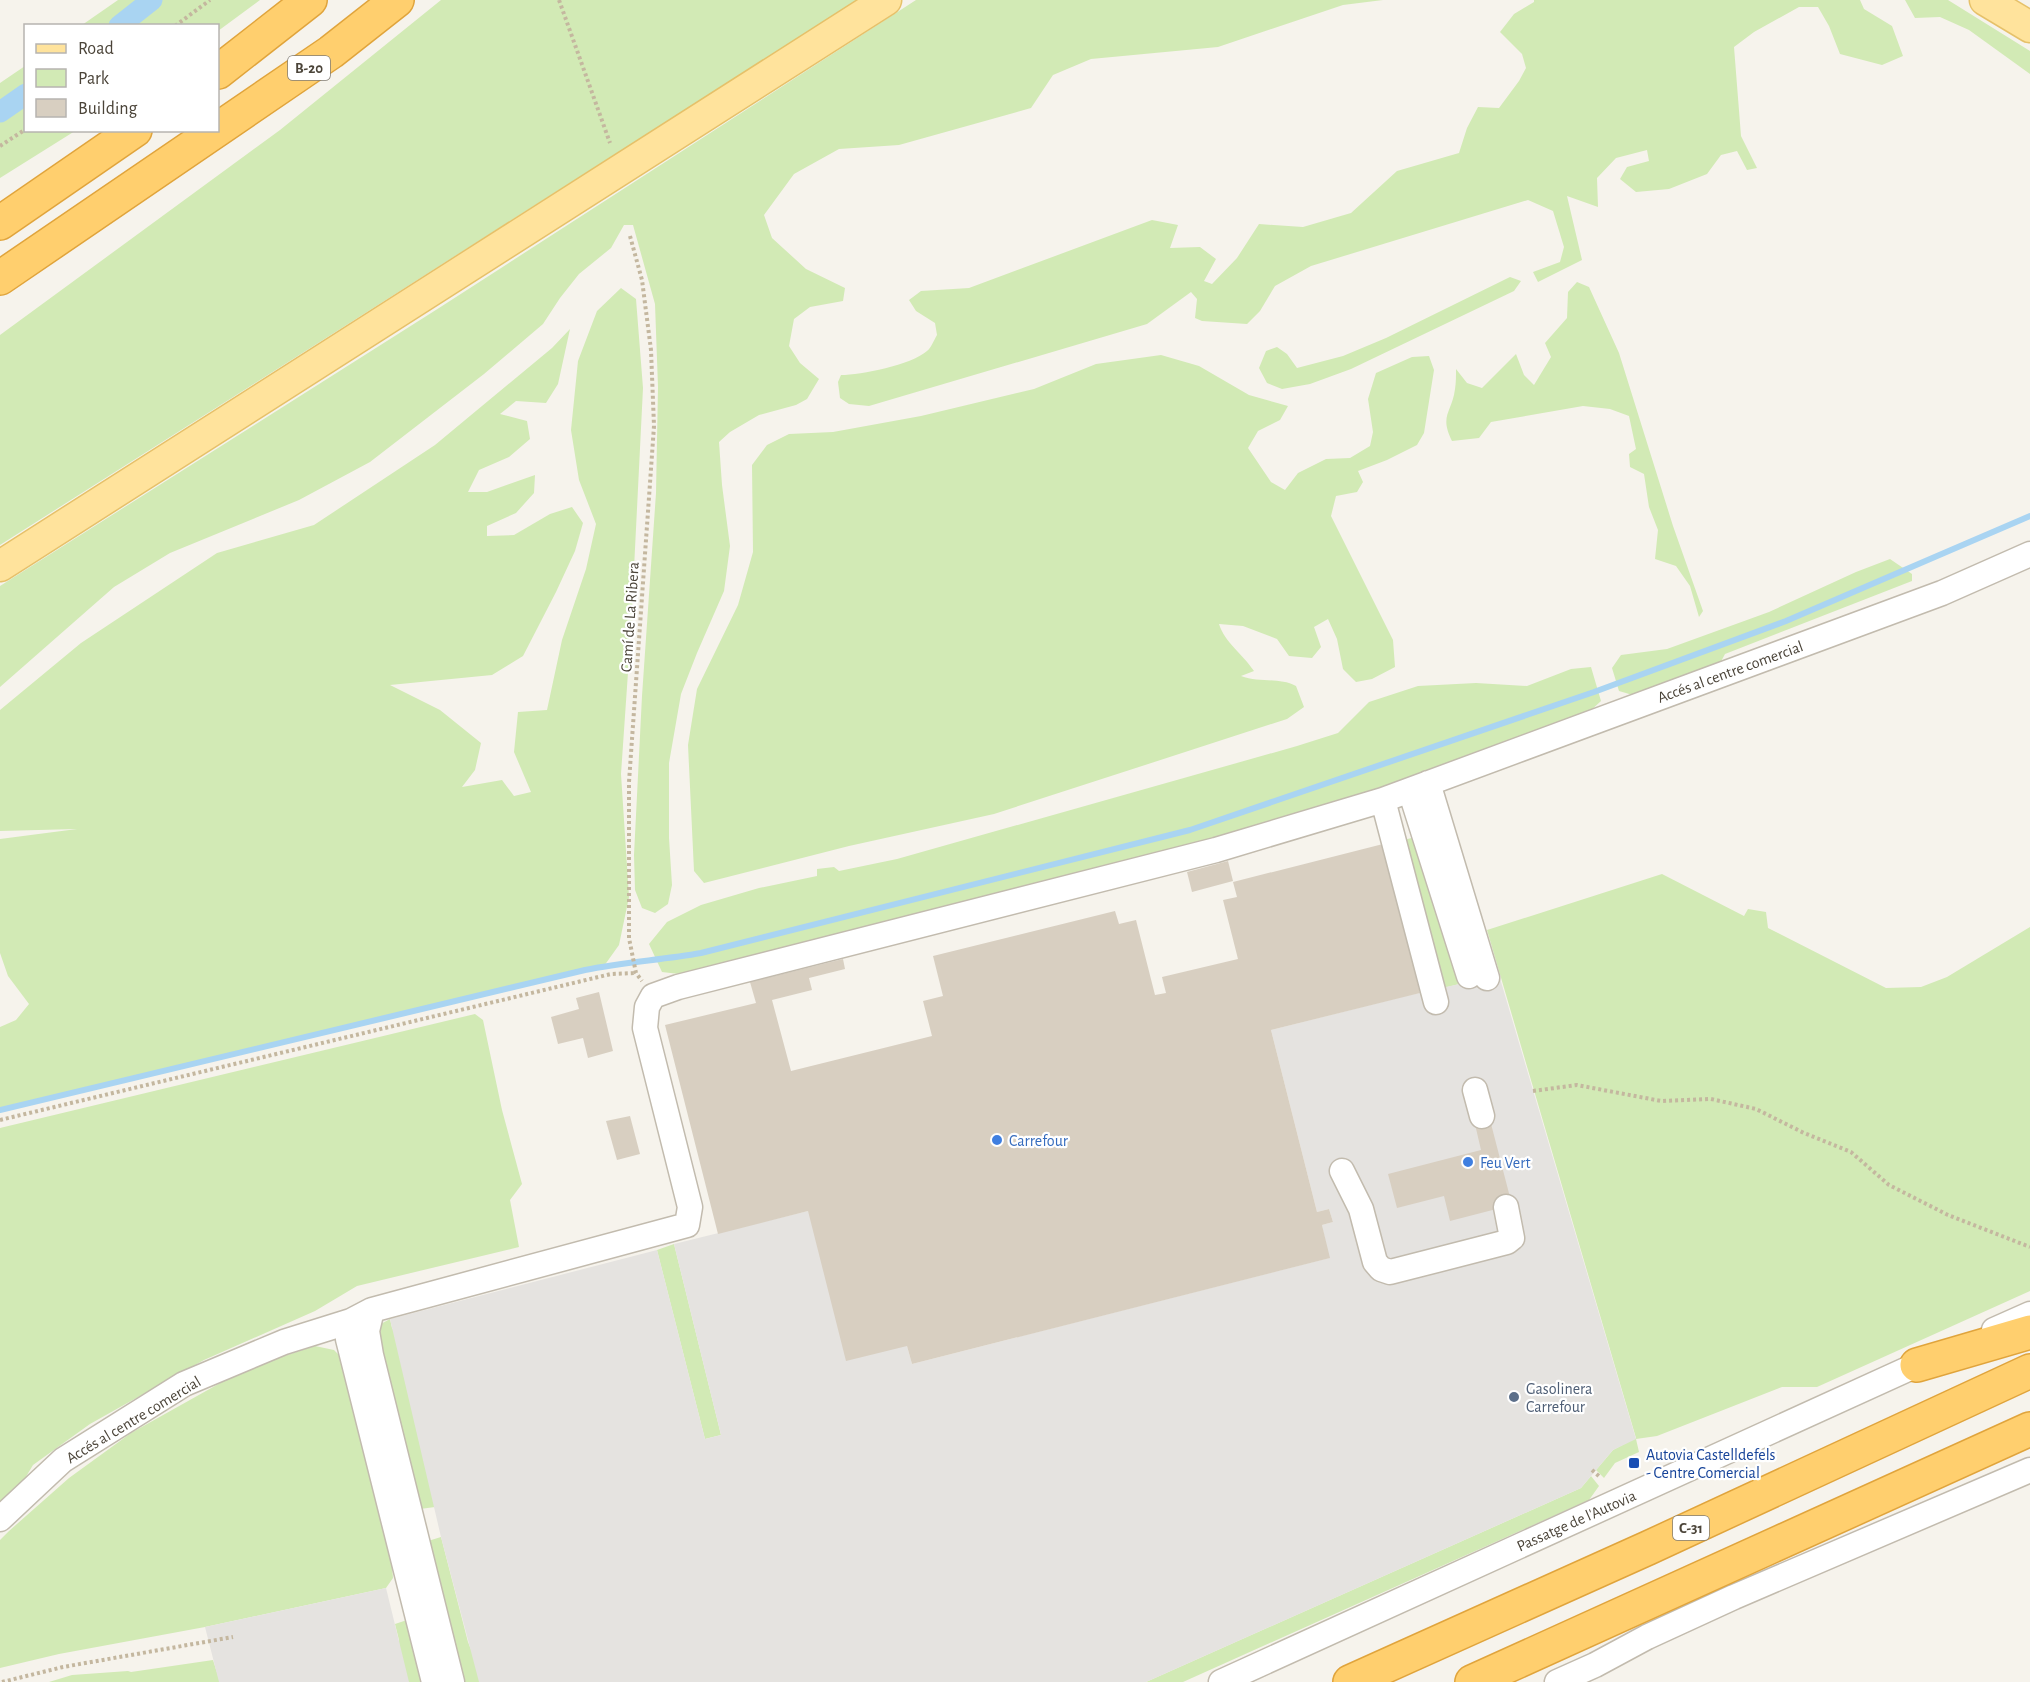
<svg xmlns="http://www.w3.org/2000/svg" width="2030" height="1682" viewBox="0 0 2030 1682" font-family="'Alegreya Sans',sans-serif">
  <rect width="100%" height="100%" fill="#f6f3ec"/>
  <path fill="#d2eab5" d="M118,0H260L218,31V26L82,25Z
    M441,0H858L0,545V335L280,130Z
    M916,0H1383L1343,5L1218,47L1091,59L1053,75L1031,108L899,145L839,149L794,174L764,215L772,238L806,269L845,288L843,301L810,307L794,319L789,346L800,363L819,379L807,399L796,405L759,415L730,432L719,442L722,485L730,546L724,591L697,653L681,694L669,763V838L672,885L668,904L655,913L642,908L635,890L634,855L642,696L656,493L658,387L655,304L633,225H624L611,248L579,274L560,298L543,324L484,374L370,462L299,500L170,553L114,587L0,687V586L439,308Z
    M1534,0H1860L1864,9L1892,26L1903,56L1882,65L1840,54L1829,26L1818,7H1799L1754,32L1734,47L1741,136L1757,168L1747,170L1737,151L1721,155L1707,174L1669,189L1636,192L1620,179L1627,167L1649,161L1647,150L1616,158L1597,178L1598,207L1567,196L1582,260L1538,282L1533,272L1560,262L1564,247L1553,211L1528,200L1311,266L1275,286L1260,311L1247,324L1202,321L1195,318L1197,299L1191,292L1147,324L869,406L849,404L840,398L838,382L841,375C861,375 911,365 927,351C931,348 934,340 937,335L935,323L916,311L909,300L921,291L969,288L1152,220L1178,225L1170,248L1200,247L1216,259L1204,281L1212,284L1237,258L1259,224L1303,227L1351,213L1397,171L1459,153L1467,128L1478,107L1499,108L1519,81L1526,68L1522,54L1500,32L1514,14L1534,2Z
    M1905,0H1948L2030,51V74L1969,30L1940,17L1915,18Z
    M25,66L26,130L75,131L0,178V83Z
    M1510,277L1521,281L1514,291L1351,369L1310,384L1282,389L1267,383L1259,368L1266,351L1277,347L1287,354L1297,368L1343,356L1386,338Z
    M1577,282L1589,287L1619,353L1673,526L1703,611L1699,617L1690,586L1676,566L1655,559L1658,530L1649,507L1644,474L1630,467L1629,454L1636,449L1629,416L1610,409L1583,406L1491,422L1479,438L1452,441C1439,415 1452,413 1455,389C1456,383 1456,376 1456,369L1467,383L1482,388L1516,354L1524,375L1534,385L1551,357L1545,343L1567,318L1568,292Z
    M621,288L636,299L643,388L631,629L621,774L629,897L619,945L604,966L0,1110V1027L16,1020L29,1004L8,976L0,953V839L77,829L0,831V710L81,643L217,553L314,525L435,445L552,348L570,329L558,384L546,403L516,401L500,414L527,421L530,439L509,457L479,470L468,492H487L535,475L534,493L516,513L487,526V536L514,535L550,514L572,507L583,523L575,551L556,592L523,656L492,675L390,685L440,710L481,743L475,770L462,787L502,780L514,796L531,792L514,752L518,712L547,710L562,640L586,569L596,524L579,480L571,430L578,361L597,311Z
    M1161,355L1199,366L1249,395L1288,406L1280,420L1258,431L1248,448L1271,482L1285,490L1298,473L1326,459L1350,458L1370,446L1373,432L1368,399L1376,373L1412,357L1429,356L1434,370L1424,433L1417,445L1387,460L1358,471L1363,482L1357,492L1336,496L1331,516L1393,640L1395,667L1372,679L1356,682L1343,669L1337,639L1328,619L1314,627L1321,647L1312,658L1289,656L1277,639L1243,626L1219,624C1225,643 1243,654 1254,671L1241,676C1259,683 1279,677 1296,686L1304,707L1287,719L994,814L849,846L704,883L694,871L688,745L697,689L738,605L753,552L752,465L767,445L789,434L833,432L921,416L1034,389L1096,364Z
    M1890,559L1912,574V581L1725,654L1716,671L1636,696L1619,691L1612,668L1621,655L1667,649L1769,612L1856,572Z
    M1591,667L1601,701L1589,712L1410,778L1229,836L679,974L662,972L649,944L667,922L701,905L759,888L817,876V869L834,867L839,871L897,859L1297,746L1338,733L1369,702L1418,686L1476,683L1527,686L1571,669Z
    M1415,837L1460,984L1443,988L1404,840Z
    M1662,874L1744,916L1748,909L1766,912L1768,928L1886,988L1921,987L1947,977L2030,927V1291L1817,1387H1782L1657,1436L1636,1439L1639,1452L1615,1463L1604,1478L1596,1470L1613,1450L1636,1438L1487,930Z
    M475,1014L483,1020L502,1110L522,1184L510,1200L519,1247L357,1286L315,1311L204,1360L90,1424L33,1465L24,1480L0,1507V1128Z
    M674,1244L721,1435L705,1439L657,1250Z
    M390,1319L392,1328L404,1347L435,1507L420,1509L388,1423L377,1326Z
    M315,1346L334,1350L344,1360L391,1554L393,1578L386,1588L205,1627L59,1654L0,1668V1540L9,1531L69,1478L131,1433L247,1368Z
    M1591,1476L1599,1486L1589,1500L1183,1682H1146L1581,1488Z
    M441,1537L468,1642L484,1682H464L463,1676L446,1654L453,1636L428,1541Z
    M407,1620L426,1682H400L399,1640L395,1624Z
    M213,1660L220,1682H49L72,1675L128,1671L131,1672Z"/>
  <path fill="#e5e3e0" d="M1499,975L1636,1439L1613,1450L1581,1488L1146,1682H479L441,1537L390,1319L657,1250L705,1439L721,1435L674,1244L808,1211L907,1346L912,1364L1329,1258L1322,1225L1333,1222L1329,1209L1317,1212L1271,1030L1406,996Z
    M386,1588L409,1682H219L205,1627Z"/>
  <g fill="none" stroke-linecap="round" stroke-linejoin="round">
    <path stroke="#a9d4f2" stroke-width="6" d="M0,1110L585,970C623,962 662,960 701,953L1190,830L1594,692L1786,621L2030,516"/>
    <path stroke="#a9d4f2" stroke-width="21" d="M119,26L152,0
      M0,112L26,94"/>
  </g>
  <path fill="#d8cfc1" d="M1383,844L1420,993L1271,1030L1317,1212L1329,1209L1333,1222L1322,1225L1330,1258L912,1364L907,1346L846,1361L808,1211L718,1234L665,1025L756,1003L750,982L843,959L845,969L809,978L812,990L772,1000L791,1071L932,1036L923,1001L943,996L933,956L1115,911L1119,924L1136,920L1155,995L1166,993L1162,977L1238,959L1223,900L1237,897L1233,882Z
    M1228,861L1233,881L1192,892L1187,872Z
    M599,992L613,1051L588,1058L583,1038L558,1044L551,1017L579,1009L576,998Z
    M630,1116L640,1154L617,1160L606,1121Z
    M1489,1116L1512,1205L1450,1221L1444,1196L1397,1208L1388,1174L1481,1150L1474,1120Z"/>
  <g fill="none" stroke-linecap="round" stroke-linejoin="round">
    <g stroke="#c2bbae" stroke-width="27">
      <path id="minor" d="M1428,783L1487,978
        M1410,790L1469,976
        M1383,800L1436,1002
        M1475,1090L1482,1116
        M1342,1171L1361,1209L1375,1262L1381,1269L1390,1272L1507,1242L1512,1238L1506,1207
        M372,1310L367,1331L371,1355L452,1682
        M351,1321L348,1339L434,1682
        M1994,1330L2030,1314
        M0,1519L63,1460L184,1384L284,1342L351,1321L372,1310L687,1225L690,1207L645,1028L647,1007L653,996L678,987L1216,850L1383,800L1942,593L2030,554
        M1221,1682L1932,1358
        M1557,1682L1595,1665L1647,1637L1734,1597L2030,1470"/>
    </g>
    <g stroke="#e6c16a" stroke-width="33">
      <path id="major" d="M1985,0L2030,27
        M0,566L886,0"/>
    </g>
    <g stroke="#e0a43c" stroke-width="36">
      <path id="highway" d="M218,72L310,0
        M0,223L135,130
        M0,278L331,52L397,0
        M1917,1365L2030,1332
        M1350,1682L1648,1548L2030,1371
        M1472,1682L2030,1429"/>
    </g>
    <path stroke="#c4b79f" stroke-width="4" stroke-dasharray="3 3" stroke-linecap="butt" d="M559,0L610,143
      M175,26L210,0
      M0,146L26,129
      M630,236L642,280L651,350L654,426L629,782V938L636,973L642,981
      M1533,1091L1577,1085L1661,1101L1711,1099L1756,1109L1804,1133L1851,1152L1889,1185L1948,1215L2030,1247
      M0,1120L611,974L636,973
      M1592,1470L1600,1477
      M2,1682L63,1667L233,1637"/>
    <use href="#minor" stroke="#fff" stroke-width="24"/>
    <use href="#major" stroke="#ffe39c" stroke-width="30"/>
    <use href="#highway" stroke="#ffcf6e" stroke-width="33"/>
  </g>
  <g fill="#3f7fe0" stroke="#fff" stroke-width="2">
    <circle cx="997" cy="1140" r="6"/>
    <circle cx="1468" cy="1162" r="6"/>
  </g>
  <circle fill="#5c6f8a" stroke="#fff" stroke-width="2" cx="1514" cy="1397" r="6"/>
  <rect fill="#1a4fb4" stroke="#fff" stroke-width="2" x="1628" y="1457" width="12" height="12" rx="3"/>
  <g text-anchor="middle" stroke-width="4.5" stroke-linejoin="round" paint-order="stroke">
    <g fill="#fff" stroke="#817c74" stroke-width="1.5">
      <rect x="288" y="56" width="42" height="24" rx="4.5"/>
      <rect x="1673" y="1516" width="36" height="24" rx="4.5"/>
    </g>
    <g font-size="15" font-weight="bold" fill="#4b4439">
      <text x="309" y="73">B-20</text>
      <text x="1691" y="1533">C-31</text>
    </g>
    <g font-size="16" fill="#4b4439" stroke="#fff">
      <text transform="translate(629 617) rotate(-86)" y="6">Camí de La Ribera</text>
      <text transform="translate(1730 671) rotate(-20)" y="6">Accés al centre comercial</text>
      <text transform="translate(133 1419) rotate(-31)" y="6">Accés al centre comercial</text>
      <text transform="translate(1576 1520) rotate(-24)" y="6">Passatge de l'Autovia</text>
    </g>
    <g font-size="16" fill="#366cbe" stroke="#fff" text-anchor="start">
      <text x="1009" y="1146">Carrefour</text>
      <text x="1480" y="1168">Feu Vert</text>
    </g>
    <g font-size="16" fill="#4e5e75" stroke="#fff" text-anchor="start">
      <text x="1526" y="1394">Gasolinera<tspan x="1526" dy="18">Carrefour</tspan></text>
    </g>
    <g font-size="16" fill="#164399" stroke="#fff" text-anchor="start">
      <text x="1646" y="1460">Autovia Castelldefels<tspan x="1646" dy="18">- Centre Comercial</tspan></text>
    </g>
  </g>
  <rect x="24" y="24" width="195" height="108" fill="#ffffff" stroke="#b7b4b0" stroke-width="1.5"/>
  <rect x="36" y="44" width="30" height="9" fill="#ffe39c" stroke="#b7b4b0" stroke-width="1.5"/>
  <text x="78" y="54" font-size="18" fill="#4b4439">Road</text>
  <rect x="36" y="69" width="30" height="18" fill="#d2eab5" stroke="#b7b4b0" stroke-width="1.5"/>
  <text x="78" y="84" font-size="18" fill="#4b4439">Park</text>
  <rect x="36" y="99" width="30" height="18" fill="#d8cfc1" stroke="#b7b4b0" stroke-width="1.5"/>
  <text x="78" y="114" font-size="18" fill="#4b4439">Building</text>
</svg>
